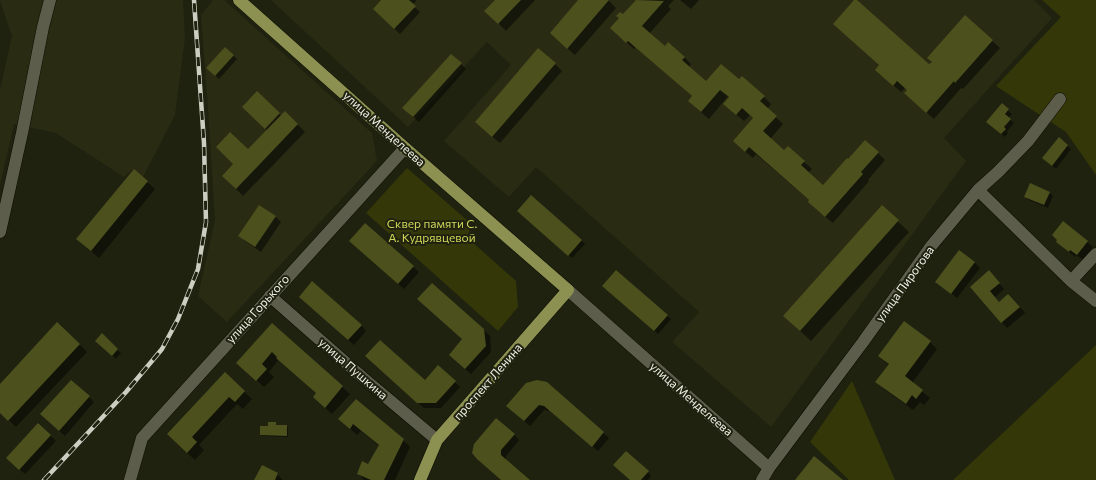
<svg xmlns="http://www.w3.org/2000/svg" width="1096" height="480" viewBox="0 0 1096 480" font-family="Commissioner,sans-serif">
  <rect width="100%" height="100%" fill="#202210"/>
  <path fill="#292b13" d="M0,0H183L185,38L175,115L143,177L132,170L124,177L56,133L14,124L0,185V90L12,36Z
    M213,0H224L372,133L377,161L227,322L198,296L215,220L208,108L201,15Z
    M271,0H1034L1052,18L944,138L966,161L771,427L672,342L699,312L536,167L509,197L444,141L511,65L487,42L408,127Z"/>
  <path fill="#343707" d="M1042,0H1096V175L1066,132L996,86L1061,17Z
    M407,168L468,221L471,241L516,281L518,307L498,331L366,213Z
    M1096,345V480H953Z
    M852,381L895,480H849L810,442Z"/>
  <path fill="#0007" d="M382,0H417L412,5L420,12L400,34L374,9Z
    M496,0H535L506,31L486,11Z
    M579,0H608L616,8L575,55L558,40Z
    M637,0H674L668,6L671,9L649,34L665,48L684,57L691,64L689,68L706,83L739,81L764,97L771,104L767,109L783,124L770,139L784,151L788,147L804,162L812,169L808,173L824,186L878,153L885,160L868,180L869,181L833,223L816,209L810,201L756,154L753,158L742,149L754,119L750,115L744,121L732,111L730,98L728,96L709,119L696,108L693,97L636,47L634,49L618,35L623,16Z
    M680,0H699L691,9Z
    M965,16L1000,48L963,89L961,88L934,119L912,100L908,90L905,88L901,92L884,77L929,65Z
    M226,48L237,59L219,79L208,68Z
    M461,64L466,69L419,122L409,113Z
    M555,64L562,71L500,143L483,129Z
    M257,92L281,116L285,112L305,132L243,196L223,176L267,130L243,107Z
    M1002,105L1012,114L1008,118L1014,123L1007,131L1008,133L1005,137L991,125Z
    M1059,139L1071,149L1056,169L1043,158Z
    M134,171L155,189L99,258L78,239Z
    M1049,192L1053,196L1048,208L1029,200L1025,197Z
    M260,206L276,217L281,222L261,252L245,241L240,236Z
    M882,207L909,232L811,341L795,326Z
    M522,214L581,240L585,244L572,258Z
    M1063,222L1093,247L1083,260L1076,255L1075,257L1057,242Z
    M356,246L413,267L419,272L404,289Z
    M974,262L980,268L957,298L937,282Z
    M616,271L671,319L658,334L607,289Z
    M994,277L1004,289L995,297L999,303L1014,300L1025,313L1007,328L971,287Z
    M306,302L361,325L366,331L354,345Z
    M272,324L350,394L332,414L322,405L317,394L279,359L269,372L274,377L264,387L245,370Z
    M484,330L490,336L491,352L471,374L455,360Z
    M102,335L121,353L116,359L96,340Z
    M930,342L937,349L912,383L930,398L924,405L920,402L913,410L884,389L877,381L889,365L879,356Z
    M79,344L87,352L16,427L0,412V385Z
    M372,362L425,381L455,382L460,387L441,408H424Z
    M225,374L252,399L243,409L237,404L199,445L204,450L195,460L176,442Z
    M547,383L609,438L598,451L550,411L544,410L530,426L513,411Z
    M89,397L94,402L65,436L47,420Z
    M340,419L403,440L410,447L395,480H364L358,473L369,465L379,446L361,431L357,435Z
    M276,423L277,426H287L288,428V437L262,436L261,435L269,427Z
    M38,424L56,441L25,474L7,458Z
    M514,434L519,440L506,456V461L529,480H502L478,459Z
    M648,472L651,476L648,480H631Z
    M277,474L283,480H256Z"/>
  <path fill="#4c501d" d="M381,0H409L416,6L394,29L373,9Z
    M495,0H521L498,24L484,11Z
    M578,0H609L567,49L550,33Z
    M636,0L664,1L642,26L665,46L668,42L685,57L682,60L706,81L721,64L739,79L742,76L765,96L760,101L777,116L763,131L784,150L788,146L805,161L801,165L823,185L847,158L848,159L865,140L879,152L861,172L863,174L825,217L808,202L809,200L749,147L745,152L733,141L753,118L742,108L736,115L723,104L729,97L720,90L701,112L688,101L692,96L628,41L626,43L610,28L619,18L616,16L620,12L623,14Z
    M854,0H857L929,64L932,62L927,58L965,15L993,40L955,83L954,81L926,113L904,93L907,90L897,81L893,86L875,70L879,65L833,24Z
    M225,47L234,55L215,76L206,68Z
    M538,48L556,63L492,137L475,122Z
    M451,54L462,63L413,117L402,108Z
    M257,91L280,113L265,129L242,107Z
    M1002,103L1009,109L1005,114L1011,119L1004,127L1006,129L1001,134L986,122Z
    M285,111L298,124L236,189L222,176L233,164L216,147L230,132L248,149Z
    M1059,137L1068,145L1052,166L1042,158Z
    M134,169L148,181L91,251L76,239Z
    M1030,183L1050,192L1044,205L1024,197Z
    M531,195L582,240L568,256L517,211Z
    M259,205L276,216L255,247L238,236Z
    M882,205L899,220L800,331L783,316Z
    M1063,221L1088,241L1077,255L1070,250L1069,252L1056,242L1057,240L1052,235Z
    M365,223L414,266L398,284L349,241Z
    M959,250L975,262L951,294L935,282Z
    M616,270L668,315L654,331L602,286Z
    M989,270L1000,283L990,291L999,302L1008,294L1020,307L1001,323L970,287Z
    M312,281L362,325L348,340L299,297Z
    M432,283L484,329L486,346L465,369L449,355L462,339L417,299Z
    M904,321L931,341L905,376L923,390L916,399L912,395L906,404L875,382L889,364L878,356Z
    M57,322L80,344L8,421L0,413V384Z
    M272,323L343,386L325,408L313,397L316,393L276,358L277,357L272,352L262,364L267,369L256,381L236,363Z
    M102,333L118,349L112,356L95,341Z
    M380,340L425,380L438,365L456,381L436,403H417L365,356Z
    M225,372L245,391L235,402L229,397L192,437L197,442L187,453L167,434Z
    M71,380L90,396L59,431L40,414Z
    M537,380L547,382L604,432L592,447L544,406L539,405L524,421L506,406L526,383Z
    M356,399L404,439L384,480H371L357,474L362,461L368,464L379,445L353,424L350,429L338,419Z
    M496,418L515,434L501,450V455L530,480H501L477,459L472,453L474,444Z
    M268,422H276V425H287V436L260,435V426H268Z
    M38,423L51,435L19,470L6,458Z
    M626,451L649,471L641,480H630L613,465Z
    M814,456L843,480H795Z
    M262,465L278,473L275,480H254Z"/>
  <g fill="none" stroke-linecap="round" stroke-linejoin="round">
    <g stroke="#0a0b00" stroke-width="13">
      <path id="minor" d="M978,190L1071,281L1096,301
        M0,232L22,133L43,27L50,0
        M1071,281L1096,254
        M568,290L769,468
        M270,296L362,377L437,440
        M130,480L142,438L405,148
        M762,480L769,468L863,342L932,245L978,190L998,172L1028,141L1060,99"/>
    </g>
    <g stroke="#0a0b00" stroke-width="13">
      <path id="major" d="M239,0L405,148L568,290L437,440L420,480"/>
    </g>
    <use href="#minor" stroke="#5c5e4b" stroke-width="12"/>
    <use href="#major" stroke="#8c9151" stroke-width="12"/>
    <g stroke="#cdcec2" stroke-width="4.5">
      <path id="rail" d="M44,480L126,392L162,349L178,319L198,269L206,222L204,143L194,0"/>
    </g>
    <use href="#rail" stroke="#202210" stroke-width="3" stroke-dasharray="9" stroke-linecap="butt"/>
  </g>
  <g text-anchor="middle" stroke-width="4" stroke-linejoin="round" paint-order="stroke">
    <g font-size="12" fill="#f1f2e7" stroke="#202210">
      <text transform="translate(384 129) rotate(42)" y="4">улица Менделеева</text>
      <text transform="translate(905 284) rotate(-54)" y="4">улица Пирогова</text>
      <text transform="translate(258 309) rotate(-48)" y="4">улица Горького</text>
      <text transform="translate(353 369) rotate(41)" y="4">улица Пушкина</text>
      <text transform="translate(488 382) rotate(-49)" y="4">проспект Ленина</text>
      <text transform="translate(691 399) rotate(41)" y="4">улица Менделеева</text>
    </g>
    <g font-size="12" fill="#ced657" stroke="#202210">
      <text x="432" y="228">Сквер памяти С.<tspan x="432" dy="14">А. Кудрявцевой</tspan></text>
    </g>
  </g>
</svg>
